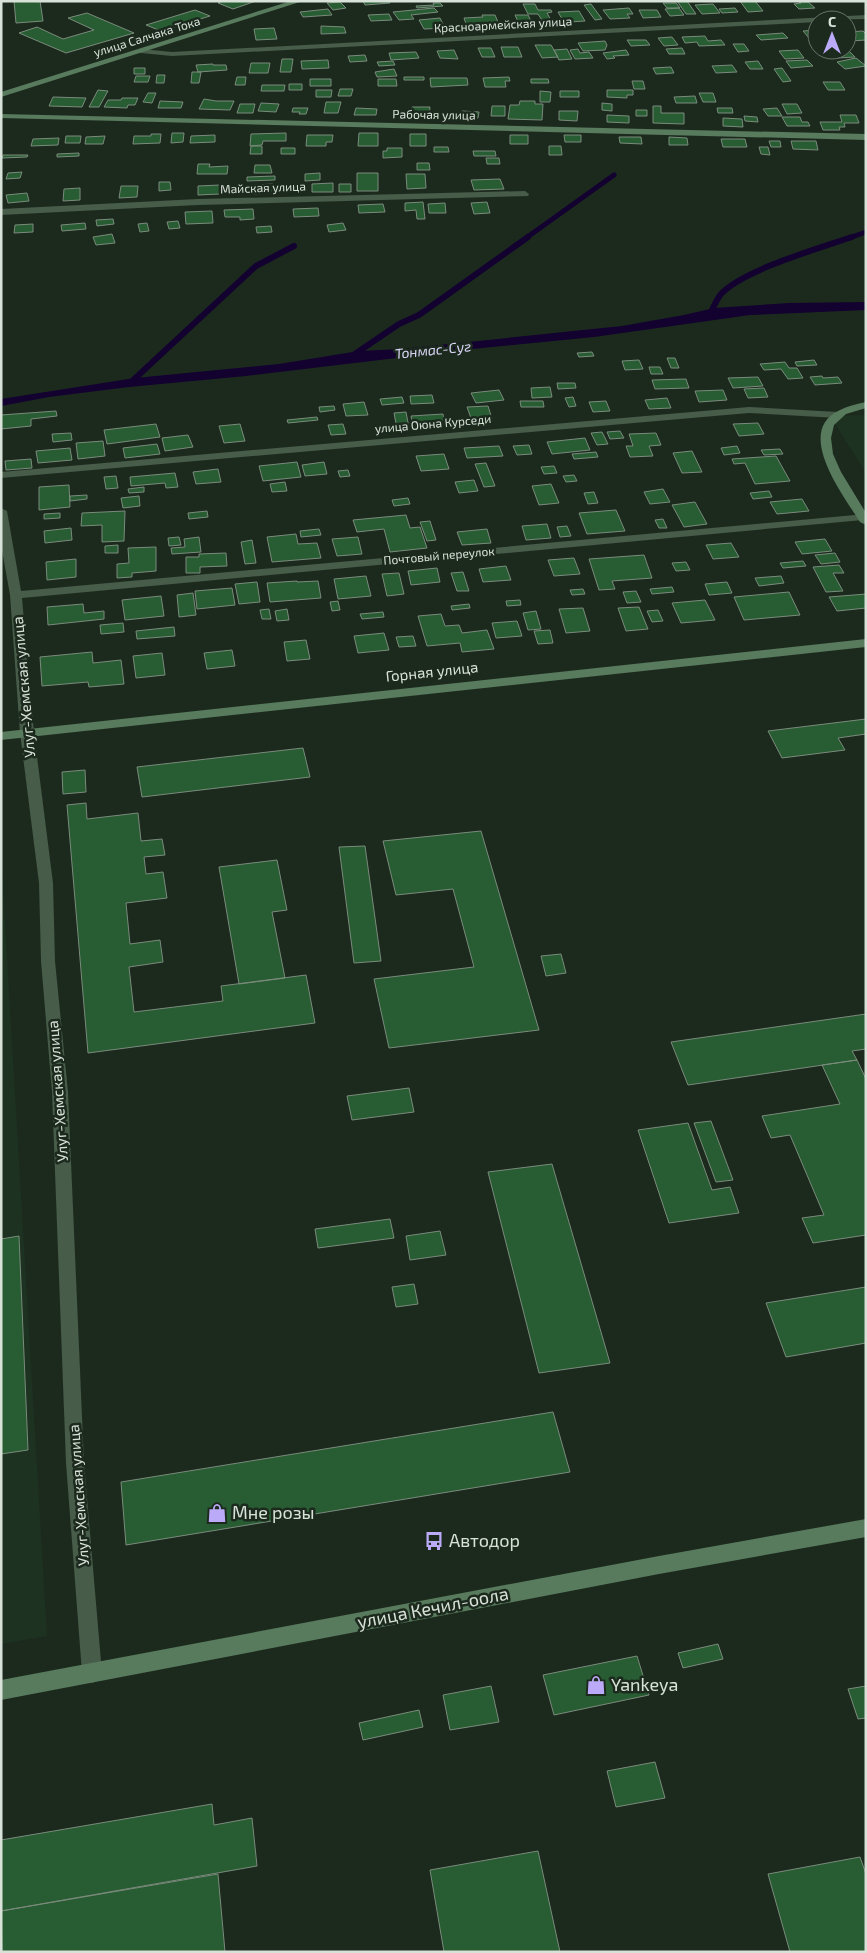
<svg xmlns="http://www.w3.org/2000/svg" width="867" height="1953" viewBox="0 0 867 1953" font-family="'Exo 2',sans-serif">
  <rect width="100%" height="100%" fill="#1c2a1e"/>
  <path fill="#1e3221" d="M866,415V473L830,416Z
    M1,856L47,1636L1,1644Z"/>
  <path fill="#130130" d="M866,302V310L750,315L594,337L472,349L246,376L129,387L49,397L1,406V399L135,378L279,364L359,351L401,349L622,326L684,315L714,308L789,303Z"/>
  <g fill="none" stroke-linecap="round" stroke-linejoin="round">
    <path stroke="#130130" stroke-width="5" d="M526,238L614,175
      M849,238L866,232"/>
    <path stroke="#130130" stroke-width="6" d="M710,315C713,308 716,300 721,294C743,270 820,248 852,237
      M349,358L399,324L419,315L528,237
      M129,384L256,266L294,246"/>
  </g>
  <path fill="#285c32" stroke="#7a8b7c" d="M14,1H40L43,21L16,23Z
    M223,1H256L233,9L218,3Z
    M363,1H389L390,3L365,5Z
    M677,1H687L696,14H686Z
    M740,1H755L763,11L748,12Z
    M340,2L346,8L333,10L327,3Z
    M799,2H808L815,8L799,9L794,4L801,3Z
    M433,3H440L443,6L417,8L416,6L434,5Z
    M663,3H676L680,8H667Z
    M523,4H535L538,10H551L552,12L547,13L552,22H543L538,14H528Z
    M591,4L602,19L595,20L584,5Z
    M713,4L720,13L702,14L695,5Z
    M434,8L438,12L411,15L414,19L399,20L393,12Z
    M629,8L633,14H627L630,18L610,19L603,10Z
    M679,8L684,15L670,16L665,9Z
    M735,8L738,12L722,13L719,9Z
    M328,9L332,15L303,17L300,12Z
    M195,10L210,16L161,31L146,25Z
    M639,10H657L661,17L643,18Z
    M579,11L585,21L569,22L568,19H562L558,12Z
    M87,13L134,33L66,53L19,33L37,27L63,39L94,30L68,18Z
    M389,14L392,20L371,21L368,15Z
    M482,15H495L498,22L466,24L464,18L483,17Z
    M515,15H528L532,23L519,24Z
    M440,18L445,28L424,29L419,20Z
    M321,26L344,27L346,33L321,34Z
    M274,28L277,39L256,40L254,29Z
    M817,30V38H809L803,31Z
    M863,31L866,34V40L850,41L847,37V32Z
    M783,33L788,38L761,40L756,35Z
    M705,36L708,41L721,40L725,45L699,46L697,42L685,43L682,37Z
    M672,37L678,45L664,46L658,38Z
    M627,40H646L650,45L631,46Z
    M605,41L607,45L605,50L583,51L578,43Z
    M733,44H744L749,51L738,52Z
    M535,45H551L558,57L542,58Z
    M501,47H518L522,57H504Z
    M478,48H491L495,57H482Z
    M682,48L685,54H669L666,49Z
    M567,49L572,59L559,60L554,50Z
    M578,49L580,53L589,52L593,58L575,59L570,50Z
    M847,49L855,57L837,58L833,54L840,53L837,50Z
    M454,50L458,59L440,58L437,51Z
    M626,50L629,55L613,56L615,58L607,59L603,53Z
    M798,50L804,58L785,59L779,51Z
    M416,52L419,58L391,60L389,53Z
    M365,55L367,61L350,62L348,56Z
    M856,58L866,66L845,69L837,62Z
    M282,59H293L291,72H280Z
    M328,60L329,68L302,69L301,61Z
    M807,60L813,66L791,68L786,61Z
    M393,61L395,65L379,66L377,62Z
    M758,61L763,69H750L745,62Z
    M251,63H270L268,73H249Z
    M213,64V65H226L227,70L198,72L196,65Z
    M732,65L737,72L716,73L712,66Z
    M671,67L674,73L656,74L653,68Z
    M134,68H145V74H134Z
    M782,68L791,81L783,82L774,69Z
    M394,69L397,76L377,77L375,72Z
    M192,72H201L199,83H191Z
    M157,75H165L164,83H156Z
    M136,76H150L148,82H134Z
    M237,77H246L245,85H235Z
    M404,77H424V80H404Z
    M509,77L510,81H505L506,87H485L483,78Z
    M430,78H467L468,85L431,87Z
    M310,79H331V86H310Z
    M378,79H396L397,86H378Z
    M531,79H548L549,83H531Z
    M632,81H643L645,89H634Z
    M823,82H840L845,90H828Z
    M289,84H302V90H289Z
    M262,85H285L284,91H261Z
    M340,89H353L351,96H338Z
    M98,90L108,91L99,107H89Z
    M316,90H332L331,97H316Z
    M607,90H633V95H627V98L607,97Z
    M540,91L551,92L550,102H540Z
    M560,91H579V97H560Z
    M148,93H156L152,103L143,102Z
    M699,93H713L716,102H703Z
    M695,96L697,103H676L674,97Z
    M53,97L86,98L82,107L49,106Z
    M122,98H138L135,105H128L127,108L104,107L108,100H121Z
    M204,99L216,101H234L230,110L199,109Z
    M160,101L183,102L181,108H158Z
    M520,101H535V104H543L542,120L508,119L510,105H519Z
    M326,102H341L338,113H324Z
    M261,103L279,104L276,112L258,111Z
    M602,103L612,104V111L602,110Z
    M240,104H255L253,113H237Z
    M782,104H797L802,113L787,114Z
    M492,106H505V116H491Z
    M653,106H661V113H684V124L653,123Z
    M412,107H430L429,116L410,115Z
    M293,108H308L306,114H299L300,112H292Z
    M356,108L377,109L376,115H354Z
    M717,108H732L733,113H718Z
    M777,108L782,116H768L763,109Z
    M636,110H647V116H636Z
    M462,111L479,112L478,118H461Z
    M559,111H578L577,121L559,120Z
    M607,115L629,116V123L607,122Z
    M840,115H856L859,123H844L845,127H839L840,130H823L820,122H842Z
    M744,116L757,117L758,122L745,121Z
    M782,117H800L802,122H808L810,126H787Z
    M723,118L742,119L743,127L723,126Z
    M172,133H184L183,142L171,143Z
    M286,133V141H263L262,145L250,146L251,134Z
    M359,133H378V146H358Z
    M151,134H161L160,143L133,144L134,136H151Z
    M410,134H426V146H410Z
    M215,135V142L190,143L191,136Z
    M307,135H333L332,142H326V146H306Z
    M510,135H528V144H510Z
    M564,135H581V142H565Z
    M66,136H81L80,143H65Z
    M105,136L103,144H85L86,137Z
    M619,137H641L642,144L620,143Z
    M669,137L687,138L688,145H669Z
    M59,138L58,145L31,146L33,139Z
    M721,139H745L747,147H723Z
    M769,141H780L781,147H771Z
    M791,141H816L818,150L793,149Z
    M251,146H262V154H250Z
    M549,146H561L562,155H549Z
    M434,147H448L449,152H434Z
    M759,147H768L770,155L761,154Z
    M281,148H295V154H281Z
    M387,148H402V157L383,158V151H387Z
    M473,151H495L496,156H474Z
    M79,153V156L57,157V154Z
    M3,155H28L27,157L2,158Z
    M486,158H499L500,164H487Z
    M417,163H429L430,170H417Z
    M198,164H210L209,167L228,166L227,174H197Z
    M255,165H270L272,173H254Z
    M22,172L20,178L6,179L8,173Z
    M320,173V180L305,181V174Z
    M357,173H378V191H357Z
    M406,174H425L426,188L407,189Z
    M275,176V180L247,181V177Z
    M500,179L504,189L474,190L471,180Z
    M159,182H170L171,190L159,191Z
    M333,183V192H312V184Z
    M273,184V193L254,194V185Z
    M339,184H351V192H339Z
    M220,185V194L198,195V186Z
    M121,186H138L137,197L119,198Z
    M80,188V200L63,201L64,189Z
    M27,193L29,201L8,203L6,195Z
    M423,202L425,219H417L416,210L405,211V203Z
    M487,202L490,213L474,214L471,203Z
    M445,203L446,213H429L428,204Z
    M383,204L385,212L359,213L358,205Z
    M318,208L319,216L294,217L293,209Z
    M253,209L254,219L240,220V217H225L224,210Z
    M212,211L213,223L186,224L185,212Z
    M113,219L114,224L97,226L96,220Z
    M178,221L180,228L169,229L167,222Z
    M85,223L86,229L62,231L61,225Z
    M147,223L149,231L140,232L138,224Z
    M343,223L346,230L329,232L327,225Z
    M33,224V232L14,233L15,225Z
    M271,226L272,232L257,233L256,227Z
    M112,234L115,243L96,245L93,237Z
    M592,352L594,356L579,357L577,353Z
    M667,358H675L679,368H671Z
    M639,360L643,369L625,370L622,361Z
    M814,360L817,365L797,366L795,362Z
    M785,362L789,368H797L803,378L788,379L781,369L764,370L760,364Z
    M649,367H660L663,374H651Z
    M822,376L823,378L838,377L842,383L815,385L810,377Z
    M758,377L763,386L733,388L728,378Z
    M686,379L689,388L655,389L652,380Z
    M557,383H575L576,388L558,389Z
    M550,387L552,397L532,398L531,388Z
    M764,388L768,397L748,398L744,389Z
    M499,390L504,400L476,403L471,393Z
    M723,390L727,400L699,402L695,391Z
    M432,395L434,403L411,404L410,396Z
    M402,397L404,403L382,405L380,399Z
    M573,397L576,406L569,407L565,398Z
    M667,398L671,408L649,409L645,400Z
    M520,401H543L544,407H521Z
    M606,401L610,411L593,412L589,402Z
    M364,402L368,415L346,416L343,404Z
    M334,406L335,410L320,412L319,407Z
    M488,406L492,419L472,421L467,407Z
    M56,411L57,416L31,419V426L1,429V415Z
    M406,412L409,428L397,429L394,413Z
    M443,414L444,421L412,422L411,416Z
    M317,417L318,420L288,423L287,420Z
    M758,423L764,434L739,436L733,424Z
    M156,424L160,437L107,444L104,430Z
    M240,424L245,441L224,443L219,426Z
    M343,424L346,434L331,435L328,425Z
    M620,431L624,438L610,439L607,432Z
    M602,432L608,444L597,445L591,433Z
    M71,433L72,440L53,442L52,434Z
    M656,433L661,445L649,446L653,456L630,457L626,446H633L629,434Z
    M188,435L193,447L165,451L162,438Z
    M585,438L590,450L552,454L547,442Z
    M103,441L105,456L78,459L76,443Z
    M157,444L160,454L125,458L123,448Z
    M529,445L532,454L517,455L513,446Z
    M499,446L503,456L467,458L464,448Z
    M737,446L740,453L724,455L721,448Z
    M70,448L72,460L38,463L36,451Z
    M780,449L783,454L764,455L761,450Z
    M692,451L702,472L682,473L673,453Z
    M596,452L598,457L574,459L572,454Z
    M444,454L449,469L421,471L416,456Z
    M776,456L790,481L755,484L745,463L734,464L732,459Z
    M31,459L32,468L6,470L5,461Z
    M297,462L301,477L263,481L259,466Z
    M324,462L327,474L305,476L302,465Z
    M486,463L495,486L484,487L475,464Z
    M554,466L557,473L544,474L541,467Z
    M218,469L221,482L196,484L193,472Z
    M348,470L350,476L340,477L338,471Z
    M175,473L178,487L166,488L165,483L131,486L130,477Z
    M574,475L577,481L566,482L563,476Z
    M116,476L118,488L106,489L104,477Z
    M474,480L478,491L459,493L455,482Z
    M285,482L287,491L272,492L270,484Z
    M551,484L559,503L539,505L532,486Z
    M69,485L70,507L39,510V487Z
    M144,487V492L129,493L128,489Z
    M663,489L670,502L650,504L644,492Z
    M769,491L772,497L753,499L750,493Z
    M594,492L598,503L588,504L584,493Z
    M87,495V499L70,501V496Z
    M139,496L140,506L123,508L121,498Z
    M408,498L410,504L394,506L392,500Z
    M802,499L809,511L777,514L770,502Z
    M695,502L707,524L684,527L672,505Z
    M616,510L625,531L587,534L579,513Z
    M125,511L124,541L102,542V525L81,526L82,513Z
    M207,511L208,517L189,519L188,513Z
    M60,513V518L44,519V514Z
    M406,515L410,528L420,527L427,548L390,552L384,529L357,532L353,520Z
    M663,519L667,528H659L655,520Z
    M430,521L436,540L427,541L420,522Z
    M547,524L551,538L526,540L522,526Z
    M567,526L571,536L560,537L557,527Z
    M71,528L72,540L45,543L44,531Z
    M319,529L321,535L301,537L300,531Z
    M487,529L491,543L462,545L457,532Z
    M296,534L298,544L317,543L321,558L272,562L267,537Z
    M179,537L181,545L169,546L168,538Z
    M199,537L201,552L172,554L171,548L185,547L184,539Z
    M358,537L362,554L337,556L332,539Z
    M825,539L832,551L802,554L795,542Z
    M252,540L256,563L245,564L241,542Z
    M731,543L739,557L713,559L706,545Z
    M118,545V553H105V546Z
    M156,547V571L132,573V577L117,578V564L129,563L128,548Z
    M226,553L227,566L200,567V573H186V557H199V554Z
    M835,553L840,562L821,564L815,555Z
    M644,555L652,578L612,581L615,589L599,590L589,559Z
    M574,558L580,574L554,576L548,560Z
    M76,559V577L47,580L46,562Z
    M803,561L806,566L783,568L780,563Z
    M686,562L690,570L676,571L672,563Z
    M839,565L844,573H833L843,591L826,592L813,567Z
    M506,566L511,580L483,582L479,569Z
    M437,568L440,582L411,585L408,571Z
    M463,572L469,591H457L451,573Z
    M399,573L404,594L387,596L382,574Z
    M366,576L371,596L338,599L334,579Z
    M781,576L784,583L759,586L755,578Z
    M297,581V582L318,581L321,598L270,602L267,583Z
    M257,582L260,602L239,604L235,584Z
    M727,582L732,593L709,595L705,584Z
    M672,587L674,592L652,594L650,589Z
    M232,588L235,605L197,609L195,591Z
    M583,589L585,594L572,595L570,590Z
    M636,591L641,602L627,603L623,592Z
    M789,592L800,615L744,620L734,597Z
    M193,593L196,615L179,617L177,595Z
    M866,594V608L837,611L829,597Z
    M161,596L164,616L125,620L122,600Z
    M520,600L521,605L507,606L506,601Z
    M705,600L715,620L681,623L672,603Z
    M338,601L340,610L332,611L330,602Z
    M83,604L84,613L104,611V619L48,625L47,607Z
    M469,604L470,608L452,610L451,606Z
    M639,607L648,629L626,631L618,608Z
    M583,608L590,631L566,633L559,609Z
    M269,609L271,619H262L260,610Z
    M287,609L289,620L277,621L275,611Z
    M658,610L663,621L652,622L647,611Z
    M536,611L541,629L528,630L523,613Z
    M383,612L384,617L362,619L360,614Z
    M441,614L445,626L459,625L462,633L487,630L494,649L462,652L460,643L427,646L418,616Z
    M517,621L522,636L496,638L492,623Z
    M123,623L124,632L101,634L100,625Z
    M174,627L175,636L137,639L136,631Z
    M550,630L553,643L538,644L534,631Z
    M384,633L389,650L358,653L354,636Z
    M413,636L416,646L399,647L396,637Z
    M306,640L310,659L287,661L284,642Z
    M232,650L235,666L207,669L204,653Z
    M92,652L93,663L121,660L124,684L89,687L88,682L42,686L40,657Z
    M162,653L165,675L136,678L133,656Z
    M866,719V734L838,738L845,750L782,758L768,731Z
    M303,748L310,777L142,797L137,767Z
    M85,770L86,792L63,794L62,772Z
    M86,803L87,819L138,813L141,841L162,839L165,855L144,857L146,874L163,872L167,898L126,903L130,944L160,940L163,962L129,967L134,1012L223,1001L221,986L306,975L315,1023L88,1053L67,805Z
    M481,831L539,1030L389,1048L374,979L474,967L453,889L396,895L383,841Z
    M365,846L381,961L354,963L339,847Z
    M277,860L287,910L272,912L285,978L239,984L219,867Z
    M561,954L566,973L546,976L541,956Z
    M866,1014V1049L852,1051L857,1060L688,1085L671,1042Z
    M857,1060L866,1079V1235L813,1243L802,1218L824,1215L790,1135L771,1138L762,1116L840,1104L822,1065Z
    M409,1088L414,1112L352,1120L347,1096Z
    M711,1121L733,1180L716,1182L694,1123Z
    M688,1123L712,1190L730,1187L739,1213L669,1223L638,1130Z
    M552,1164L610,1363L539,1373L488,1172Z
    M390,1219L394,1238L318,1248L315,1229Z
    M440,1231L446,1255L410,1260L406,1236Z
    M19,1236L28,1450L1,1454V1239Z
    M414,1284L418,1304L396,1307L392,1287Z
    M866,1287V1343L786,1357L766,1303Z
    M553,1412L570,1472L126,1545L121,1482Z
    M718,1644L723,1659L683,1668L678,1653Z
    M637,1656L649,1695L554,1715L543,1675Z
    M491,1686L499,1722L450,1730L443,1695Z
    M866,1686V1718L858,1719L848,1689Z
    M419,1710L423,1727L363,1740L359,1723Z
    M655,1762L665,1798L616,1807L607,1771Z
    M212,1804L214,1825L252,1818L257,1866L1,1911V1840Z
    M538,1851L560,1952H444L430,1870Z
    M860,1857L866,1874V1952H790L768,1874Z
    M218,1874L225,1952H2L1,1911Z"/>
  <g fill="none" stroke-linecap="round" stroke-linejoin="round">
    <path fill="#475c49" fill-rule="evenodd" d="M866,15V19L817,20V22L172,56L141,53L137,51L141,49L172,52Z
      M525,191L529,194L528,196L198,205L1,215V209L198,199Z
      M749,407L838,412L843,415L838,418L749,413L1,478V472Z
      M1,508L7,511L21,591L866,514V520H863L22,598L34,733L53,883L55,961L68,1092L84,1463L102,1673L99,1680L92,1683L85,1680L82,1673L66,1463L52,1092L41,961L39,883L20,733L10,595L1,545Z"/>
    <path fill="#587a5d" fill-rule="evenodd" d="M291,1H303L1,97V92Z
      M1,114L866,134V140L1,118Z
      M866,402V408L846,414L834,425L831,438L833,454L841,472L866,513V525L860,522C844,496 793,431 840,410C848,406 857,404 866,402Z
      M866,639V647L1,740V732Z
      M866,1519V1537L659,1574L1,1700V1680L659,1556Z"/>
  </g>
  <defs>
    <g id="shop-bare" transform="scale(1.5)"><path d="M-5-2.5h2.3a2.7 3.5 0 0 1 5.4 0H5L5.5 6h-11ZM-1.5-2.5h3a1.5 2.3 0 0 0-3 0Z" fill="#baaaf7" stroke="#1c2a1e" stroke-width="2.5" paint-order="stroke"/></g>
    <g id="bus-bare" transform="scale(1.5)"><path d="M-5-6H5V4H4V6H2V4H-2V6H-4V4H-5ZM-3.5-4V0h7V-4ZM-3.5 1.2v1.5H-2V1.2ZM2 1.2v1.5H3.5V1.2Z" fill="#baaaf7" stroke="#1c2a1e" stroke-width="2.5" paint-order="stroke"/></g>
  </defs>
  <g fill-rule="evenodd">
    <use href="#shop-bare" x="217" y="1513"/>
    <use href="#bus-bare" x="434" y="1541"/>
    <use href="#shop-bare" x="596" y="1685"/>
  </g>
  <g text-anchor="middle" stroke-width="5" stroke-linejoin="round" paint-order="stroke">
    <g font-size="12" fill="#d9e2d9" stroke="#1c2a1e">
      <text transform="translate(503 25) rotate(-3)" y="4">Красноармейская улица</text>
      <text transform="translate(147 37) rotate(-17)" y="4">улица Салчака Тока</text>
      <text transform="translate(434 115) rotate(1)" y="4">Рабочая улица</text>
      <text transform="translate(263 188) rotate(-2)" y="4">Майская улица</text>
      <text transform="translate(433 424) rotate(-5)" y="4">улица Оюна Курседи</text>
      <text transform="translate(439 556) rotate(-5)" y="4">Почтовый переулок</text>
    </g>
    <g font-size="14" font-style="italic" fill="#dbd6f8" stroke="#1c2a1e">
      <text transform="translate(433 350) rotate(-6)" y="5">Тонмас-Суг</text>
    </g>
    <g font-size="15" fill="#d9e2d9" stroke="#1c2a1e">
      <text transform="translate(432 672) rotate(-6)" y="5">Горная улица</text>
      <text transform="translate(24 687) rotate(-95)" y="5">Улуг-Хемская улица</text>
      <text transform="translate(58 1091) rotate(-94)" y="5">Улуг-Хемская улица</text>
      <text transform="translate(79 1495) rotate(-94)" y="5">Улуг-Хемская улица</text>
    </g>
    <g font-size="18" fill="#d9e2d9" stroke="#1c2a1e" text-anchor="start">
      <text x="232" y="1519">Мне розы</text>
      <text x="449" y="1547">Автодор</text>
      <text x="611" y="1691">Yankeya</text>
    </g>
    <g font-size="18" fill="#d9e2d9" stroke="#1c2a1e">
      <text transform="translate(433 1608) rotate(-11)" y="6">улица Кечил-оола</text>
    </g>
  </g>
  <rect width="867" height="1953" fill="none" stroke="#d9e2d9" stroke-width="5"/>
  <g transform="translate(832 35)"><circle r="24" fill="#1c2a1e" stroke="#687469"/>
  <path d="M0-4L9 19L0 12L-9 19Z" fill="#baaaf7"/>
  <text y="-8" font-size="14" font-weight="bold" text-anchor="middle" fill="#d9e2d9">С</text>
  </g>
</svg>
